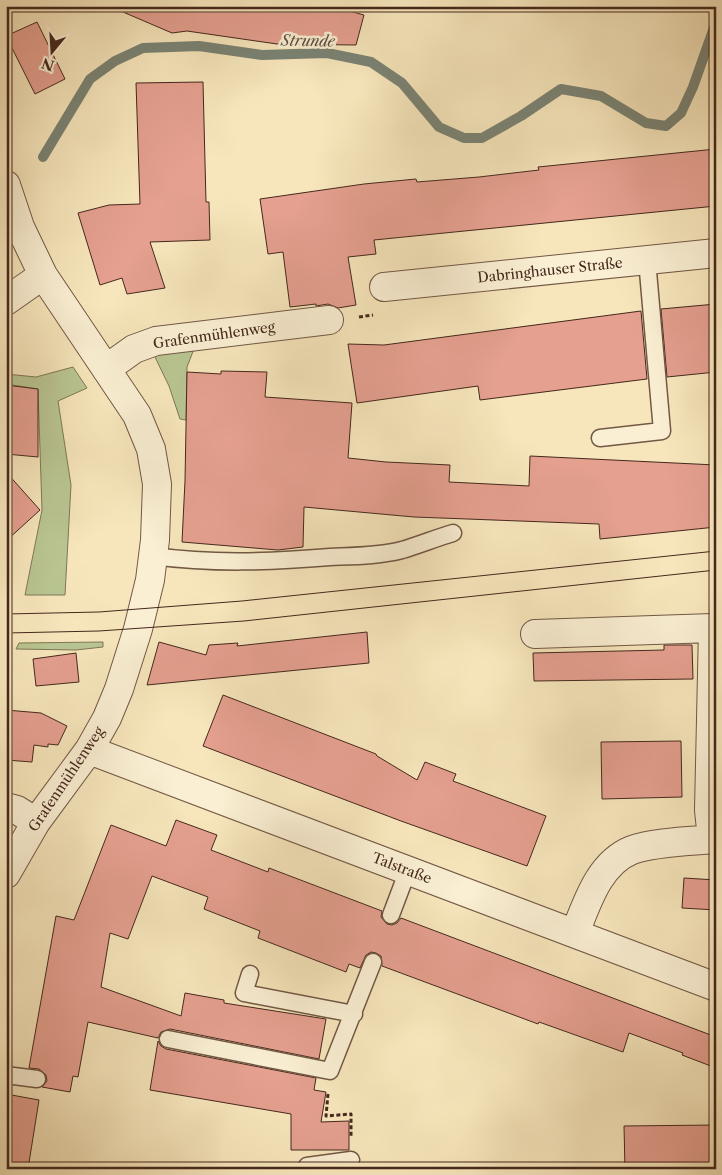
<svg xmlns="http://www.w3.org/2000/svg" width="722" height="1175" viewBox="0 0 722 1175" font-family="'Libre Caslon Text',serif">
  <rect width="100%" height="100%" fill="#f7e6bc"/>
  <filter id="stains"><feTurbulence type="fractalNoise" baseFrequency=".004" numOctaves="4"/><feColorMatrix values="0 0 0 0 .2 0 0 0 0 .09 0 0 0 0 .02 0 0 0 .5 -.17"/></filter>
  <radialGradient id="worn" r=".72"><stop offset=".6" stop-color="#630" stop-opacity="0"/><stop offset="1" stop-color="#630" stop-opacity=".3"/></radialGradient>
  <path fill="#b9c693" stroke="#7f7758" d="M194,349L187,367L186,420L180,419L169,386L154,355Z
    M73,367L87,388L58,401L71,485L65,595H25L42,510L38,389L6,384V374L36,377Z
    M103,642V647L76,650L16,649L19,643Z"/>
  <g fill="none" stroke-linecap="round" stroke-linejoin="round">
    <path stroke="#7a8374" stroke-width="10" d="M43,157L90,79L115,61L143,48L199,46L262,55L327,53L371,62L402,83L439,127L464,138H482L521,116L561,89L601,96L646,123L666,126L681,113L693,87L716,22"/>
  </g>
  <path fill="#e5a090" stroke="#45281d" d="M109,6H331L364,15L356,45L277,44L187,31L172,33Z
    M37,22L65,79L35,94L6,36Z
    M203,82L206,202H209L210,240L150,242L165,288L127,294L122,278L100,285L78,213L109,205L140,204L136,83Z
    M716,149V206L374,240L376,254L348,257L356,305L338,308L328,304L316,306V304L290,307L283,252L268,254L260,199L364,184L416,179L417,182L479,177L539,170L538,167Z
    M716,304V372L667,377L661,309Z
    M641,311L647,379L480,400L478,386L357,403L348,344L384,345Z
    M221,371L267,372L265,397L352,403L348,458L386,462L450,465L449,482L529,486L530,456L716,465V527L600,539L599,524L414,517L304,507L303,547L278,550L182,542L185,481L187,372L221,374Z
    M6,385L38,389V457L6,454Z
    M6,472L40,510L6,541Z
    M367,632L369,663L147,685L159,642L206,655L209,645L238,643L237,646Z
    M664,645H692L693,679L534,681L533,653L664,650Z
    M76,653L79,682L36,686L33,659Z
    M223,695L376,754L377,756L417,780L425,762L456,774L453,781L546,816L527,866L401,821L203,746Z
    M6,710L41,713L67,726L58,745L48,744V747L34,745L32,762L6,760Z
    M681,741L682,797L602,799L601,742Z
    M176,820L217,835L211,850L268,872L269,868L382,911L381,917L387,924L392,925L397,923L401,918L716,1037V1068L682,1055L683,1053L629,1033L623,1052L539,1022L538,1024L382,966L381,956L376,953L371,952L366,955L360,968L349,964L346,972L258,938L260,931L204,909L208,897L152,876L128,939L110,933L101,987L181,1016L185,993L224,1000V1003L326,1019L319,1059L170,1029L161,1032L158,1038L88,1022L78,1077L73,1076L70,1092L42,1087L47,1081L46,1075L39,1069L29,1068L56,916L74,920L111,825L166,846Z
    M684,878L716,880V910L682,908Z
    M158,1041L161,1046L166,1049L316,1078L314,1090L326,1092L321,1122L349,1121V1150H291V1114L150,1090Z
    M6,1094L39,1100L28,1169H6Z
    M716,1125V1169H625L624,1126Z"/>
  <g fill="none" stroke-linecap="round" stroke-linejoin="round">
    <g stroke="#725845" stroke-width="19">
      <path id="service" d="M600,438L662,431L647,260
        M153,556C212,564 270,562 330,557C353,556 379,556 402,550C419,545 436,538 453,533
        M391,915L408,870
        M250,974L244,993L354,1014
        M168,1039L330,1071L373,962
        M6,1075L37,1079
        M307,1169V1166L351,1160"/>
    </g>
    <g stroke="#725845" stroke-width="30">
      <path id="minor" d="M6,185L20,227L43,275L137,415L151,449L157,484L155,540L150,580L138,629L119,689L107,718L89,750L36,822L6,874
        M384,287L716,253
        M6,301L43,275
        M106,369L134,349L156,341L329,320
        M535,634L713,628L709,810L712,839
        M89,750L716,987
        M6,807L17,810L36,822
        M575,933C587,903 599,863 632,850C652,842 693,841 716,839"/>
    </g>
    <path stroke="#45281d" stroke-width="3" stroke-dasharray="4 2.5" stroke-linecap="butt" d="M359,317L373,315
      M328,1094L326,1116L351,1114V1137"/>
    <use href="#service" stroke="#faefd3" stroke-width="16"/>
    <use href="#minor" stroke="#faefd3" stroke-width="28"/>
    <path stroke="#45281d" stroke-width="1" d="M6,614L99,612L242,601L716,551
      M6,633L99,631L244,621L716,570"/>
  </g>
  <g text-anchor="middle" stroke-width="5" stroke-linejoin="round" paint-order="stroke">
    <g font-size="14" fill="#45281d" stroke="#faefd3">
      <text transform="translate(550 270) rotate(-6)" y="5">Dabringhauser Straße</text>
      <text transform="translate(214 335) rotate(-8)" y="5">Grafenmühlenweg</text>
      <text transform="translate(66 779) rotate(-56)" y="5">Grafenmühlenweg</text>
      <text transform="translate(402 868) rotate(21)" y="5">Talstraße</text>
    </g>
    <g font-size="15" font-style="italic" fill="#5b4e41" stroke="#faefd3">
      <text transform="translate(308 41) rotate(1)" y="5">Strunde</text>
    </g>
  </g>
  <rect width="722" height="1175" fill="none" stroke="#f7e6bc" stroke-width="25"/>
  <rect x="8" y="8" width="707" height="1160" fill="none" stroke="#45281d" stroke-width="2.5"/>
  <rect x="12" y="12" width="697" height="1150" fill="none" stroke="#45281d"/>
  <g transform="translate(52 52) rotate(198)" stroke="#faefd3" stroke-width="4" paint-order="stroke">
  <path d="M0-4L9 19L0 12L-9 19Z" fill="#45281d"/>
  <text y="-8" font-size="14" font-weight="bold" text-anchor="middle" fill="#45281d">N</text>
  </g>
  <rect width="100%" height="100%" filter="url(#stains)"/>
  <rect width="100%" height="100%" fill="url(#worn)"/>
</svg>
